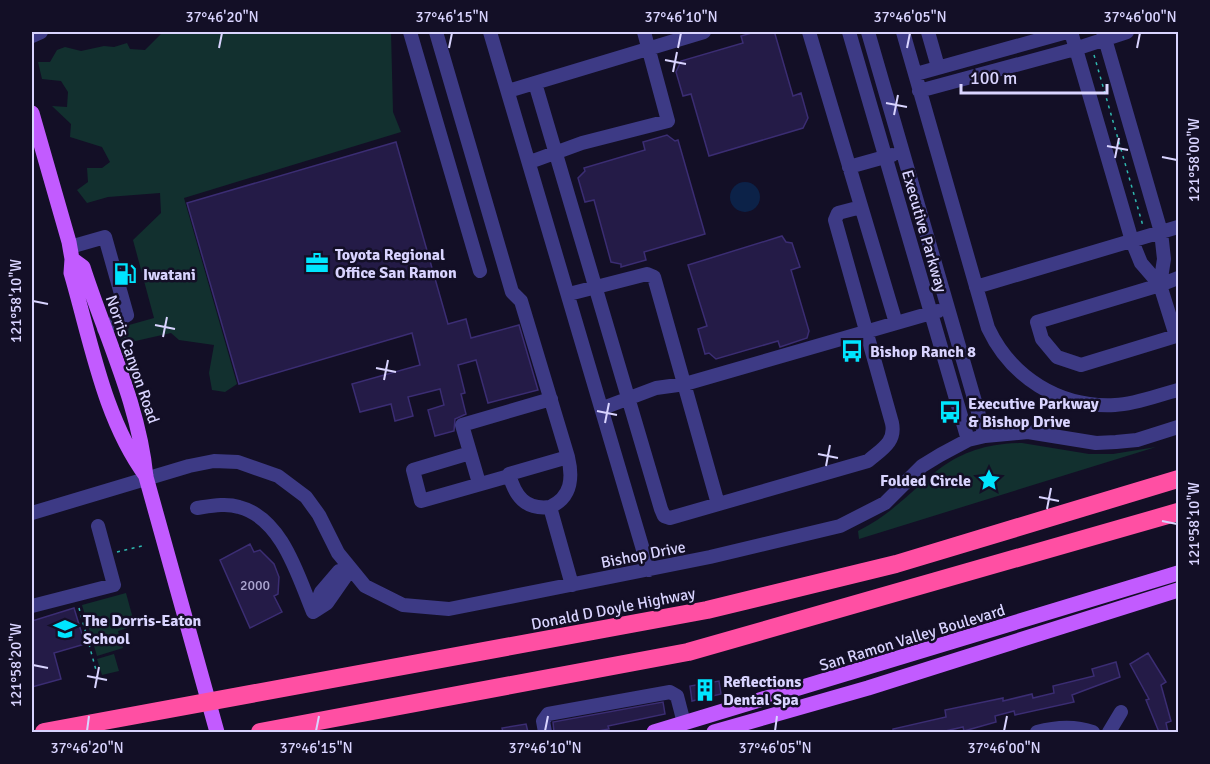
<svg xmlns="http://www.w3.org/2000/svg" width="1210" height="764" viewBox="0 0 1210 764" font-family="Signika,sans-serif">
  <rect width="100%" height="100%" fill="#130f26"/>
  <path fill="#12302f" d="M163,32H391L393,112L401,132L184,198L237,384L225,392L212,390L209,373L214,345L179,340L171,333L122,344L120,336L129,325L154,318L133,240L161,213L160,193L108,197L87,203L77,190L88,182L87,168H102L110,162L102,147L70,137L71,124L52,106L67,107L68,92L61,81L42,79L38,62H50L57,50L65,47L81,51L104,46L114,47L127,43L130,49L145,50Z
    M1022,443L1089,454H1113L1156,447L859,539L858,531C924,498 934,444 1022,443Z
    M126,593L135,626L118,631L123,648L97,656L82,605Z
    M114,654L119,671L102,675L97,659Z"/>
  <path fill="#0c2248" d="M730 197a15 15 0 1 1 30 0a15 15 0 1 1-30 0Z"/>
  <path fill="#241b47" stroke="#3b2d73" stroke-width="1.5" d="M755,32H772L775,34L793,96L801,93L808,118L803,128L709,156L691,94L683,96L676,72L681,61L743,43L741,36Z
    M667,135L675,141L678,140L705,234L644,252L646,260L621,267V264L611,262L594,200L585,202L578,178L585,171L584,168L645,150L643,142Z
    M396,142L448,324L466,319L471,338L519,325L538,390L488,403L476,360L458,365L465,393L461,394L466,414L455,419L454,431L435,436L428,410L444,405L440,389L408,397L413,416L395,421L391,404L360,412L352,384L420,365L412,333L239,384L187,203Z
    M782,236L786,242L792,243L800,267L791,270L809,331L807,338L780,347L778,341L716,359L709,353L705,354L698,329L707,326L688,265Z
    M250,544L254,552L260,550L274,564L279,577L278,594L274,596L282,612L250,628L220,560Z
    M74,608L85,644L54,653L61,679L32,687V621Z
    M1148,653L1166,682L1161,685L1171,721L1166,723L1168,732H1159L1146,700L1149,699L1130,664Z
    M1116,662L1120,677L1072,695L1074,702L1015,715L1014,711L995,716L996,722L964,731L963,727L941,732H893V729L946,717L945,710L1003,698V701L1032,694L1033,698L1054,693L1053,686L1094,676L1092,669Z
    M719,681L721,694L692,701L690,686Z
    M663,702L665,714L608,726L609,729L593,732H554L553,722Z
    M526,724L528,732H503L502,728Z"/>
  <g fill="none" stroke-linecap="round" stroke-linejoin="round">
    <path stroke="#2fb8b0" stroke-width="1.5" stroke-dasharray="3 4.5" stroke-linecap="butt" d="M1094,55L1143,226
      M117,552L146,545
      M79,608L96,670"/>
    <path stroke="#3d3a85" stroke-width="14" d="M410,32L480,271
      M436,32L512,292L521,301L568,457
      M490,32L649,570
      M809,32L896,323
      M849,32L968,440
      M868,32L985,436
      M903,32L988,328C1011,377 1059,408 1115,405C1137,404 1158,395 1178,390
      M928,32L938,67
      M1071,32L1132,241L1141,263L1160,285L1176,336L1081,365L1057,357L1042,339L1037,322L1160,285L1178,278
      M1103,32L1161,232L1164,259L1160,285
      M32,36L41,32
      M916,74L1067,32
      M535,83L661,509L664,516L670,518L868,461C882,449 896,442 892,423L835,220L838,213L861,207
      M508,91L704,32
      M919,91L1075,49L1127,32
      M530,162L582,143L668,121L644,32
      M849,167L892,155
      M70,247L105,237L127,315L104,329
      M976,287L1178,227
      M569,294L647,274L654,277L718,504
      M603,408L656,388L685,384L938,311
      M470,453L413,470L421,501L509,476
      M479,483L462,425L551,399
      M550,507C572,497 573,478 568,457L509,474C515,496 525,510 550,507L572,585
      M197,508C211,506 226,503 239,507C282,518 298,576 313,612
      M32,513L189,466L214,461L238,462L278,476L306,497L319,515L338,553L365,586L403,605L449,609L710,557L840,526L885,503L922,466L940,455L968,440L985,436L1028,432L1096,443L1116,442L1137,440L1178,427
      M32,606L114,585L98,526
      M313,612L321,592L339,571L350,570
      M313,612L327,603L350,570
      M545,732L543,721L548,714L670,692L677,696L684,723
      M1037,732C1055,727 1076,726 1093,732
      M1109,732L1121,712"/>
    <path stroke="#c25bff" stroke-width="15" d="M32,113L69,242L72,259L71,273C91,341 104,419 146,476
      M72,259L83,267C105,336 139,404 146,477L217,732
      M654,732L1178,573
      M714,732L868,688L1178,590"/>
    <path stroke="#ff4fa3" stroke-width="18" d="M44,732L707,610L896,564L1178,479
      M260,732L688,652L1178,512"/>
  </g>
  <path fill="none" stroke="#d9d4ff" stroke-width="2" d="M219,48L222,33M449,48L452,33M678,48L681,33M907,48L910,33M1137,48L1140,33M665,60L686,64M673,72L677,52M886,103L907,107M894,115L898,95M1107,146L1128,150M1162,157L1177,160M1115,158L1119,138M33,301L48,304M155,325L175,329M163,337L167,317M376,368L396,372M384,380L388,360M597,411L617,415M605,423L609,403M818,454L838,458M826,466L830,445M1039,497L1059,501M1047,509L1051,488M1162,521L1177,524M33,665L48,668M87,676L107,680M95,688L99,667M87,731L89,716M316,731L319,716M545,731L548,716M775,731L777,716M1004,731L1007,716"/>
  <defs>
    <g id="office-bare" transform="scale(1.8)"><path d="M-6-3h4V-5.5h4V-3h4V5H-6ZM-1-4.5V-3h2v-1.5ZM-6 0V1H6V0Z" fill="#00e5ff" stroke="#130f26" stroke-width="2.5" paint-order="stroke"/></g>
    <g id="fuel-bare" transform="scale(1.8)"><path d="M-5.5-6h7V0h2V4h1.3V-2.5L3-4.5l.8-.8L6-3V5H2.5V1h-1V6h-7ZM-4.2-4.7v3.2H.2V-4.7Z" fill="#00e5ff" stroke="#130f26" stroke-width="2.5" paint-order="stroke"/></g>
    <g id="bus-bare" transform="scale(1.8)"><path d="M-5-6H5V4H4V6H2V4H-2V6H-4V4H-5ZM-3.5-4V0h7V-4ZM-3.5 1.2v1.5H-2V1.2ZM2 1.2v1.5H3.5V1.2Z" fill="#00e5ff" stroke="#130f26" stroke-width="2.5" paint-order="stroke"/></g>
    <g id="sight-bare" transform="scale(1.8)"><path d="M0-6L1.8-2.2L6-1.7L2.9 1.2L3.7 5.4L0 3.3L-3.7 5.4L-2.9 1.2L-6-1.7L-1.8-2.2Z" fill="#00e5ff" stroke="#130f26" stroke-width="2.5" paint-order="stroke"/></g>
    <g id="school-bare" transform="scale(1.8)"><path d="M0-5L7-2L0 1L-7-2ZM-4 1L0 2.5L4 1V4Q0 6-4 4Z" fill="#00e5ff" stroke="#130f26" stroke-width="2.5" paint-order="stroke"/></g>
    <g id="building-bare" transform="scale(1.8)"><path d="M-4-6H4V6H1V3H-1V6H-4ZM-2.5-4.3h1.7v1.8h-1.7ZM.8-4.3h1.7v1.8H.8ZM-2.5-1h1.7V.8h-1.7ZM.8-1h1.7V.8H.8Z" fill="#00e5ff" stroke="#130f26" stroke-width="2.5" paint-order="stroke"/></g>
  </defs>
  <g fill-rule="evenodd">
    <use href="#office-bare" x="317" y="263"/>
    <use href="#fuel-bare" x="125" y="274"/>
    <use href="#bus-bare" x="852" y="351"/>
    <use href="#bus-bare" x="950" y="412"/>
    <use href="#sight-bare" x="989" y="480"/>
    <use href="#school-bare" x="65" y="629"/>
    <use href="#building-bare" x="705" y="690"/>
  </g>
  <g text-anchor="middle" stroke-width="5" stroke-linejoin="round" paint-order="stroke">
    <g font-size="14" fill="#aca6d1">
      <text x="255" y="590">2000</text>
    </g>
    <g font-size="16" fill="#d9d4ff" stroke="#130f26">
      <text transform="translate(925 231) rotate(74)" y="6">Executive Parkway</text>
      <text transform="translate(133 359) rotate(71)" y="6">Norris Canyon Road</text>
      <text transform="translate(643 554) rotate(-11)" y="6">Bishop Drive</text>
      <text transform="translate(613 608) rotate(-11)" y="6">Donald D Doyle Highway</text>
      <text transform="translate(912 637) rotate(-17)" y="6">San Ramon Valley Boulevard</text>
    </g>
    <g font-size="16" font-weight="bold" fill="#d9d4ff" stroke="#130f26" text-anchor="start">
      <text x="335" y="260">Toyota Regional<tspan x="335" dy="18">Office San Ramon</tspan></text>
      <text x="143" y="280">Iwatani</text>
      <text x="870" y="357">Bishop Ranch 8</text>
      <text x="968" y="409">Executive Parkway<tspan x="968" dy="18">&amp; Bishop Drive</tspan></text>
      <text x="971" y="486" text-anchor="end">Folded Circle</text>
      <text x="83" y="626">The Dorris-Eaton<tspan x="83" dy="18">School</tspan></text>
      <text x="723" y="687">Reflections<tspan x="723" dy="18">Dental Spa</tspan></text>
    </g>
  </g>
  <rect width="1210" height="764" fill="none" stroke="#130f26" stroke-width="66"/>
  <path d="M961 84v9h146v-9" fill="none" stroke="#d9d4ff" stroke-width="3"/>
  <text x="970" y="84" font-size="18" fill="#d9d4ff" stroke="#130f26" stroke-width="4.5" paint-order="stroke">100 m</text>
  <rect x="33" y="33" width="1144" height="698" fill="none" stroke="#d9d4ff" stroke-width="2"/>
  <g font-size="15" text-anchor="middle" fill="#d9d4ff">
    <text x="222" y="22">37°46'20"N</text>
    <text x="452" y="22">37°46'15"N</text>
    <text x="681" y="22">37°46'10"N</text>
    <text x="910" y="22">37°46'05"N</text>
    <text x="1140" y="22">37°46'00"N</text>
    <text transform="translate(1194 160) rotate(-90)" y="5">121°58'00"W</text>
    <text transform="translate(16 301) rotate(-90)" y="5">121°58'10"W</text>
    <text transform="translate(1194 524) rotate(-90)" y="5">121°58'10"W</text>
    <text transform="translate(16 665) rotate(-90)" y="5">121°58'20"W</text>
    <text x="87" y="753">37°46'20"N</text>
    <text x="316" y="753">37°46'15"N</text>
    <text x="545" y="753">37°46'10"N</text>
    <text x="775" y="753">37°46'05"N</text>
    <text x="1004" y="753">37°46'00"N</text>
  </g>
</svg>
